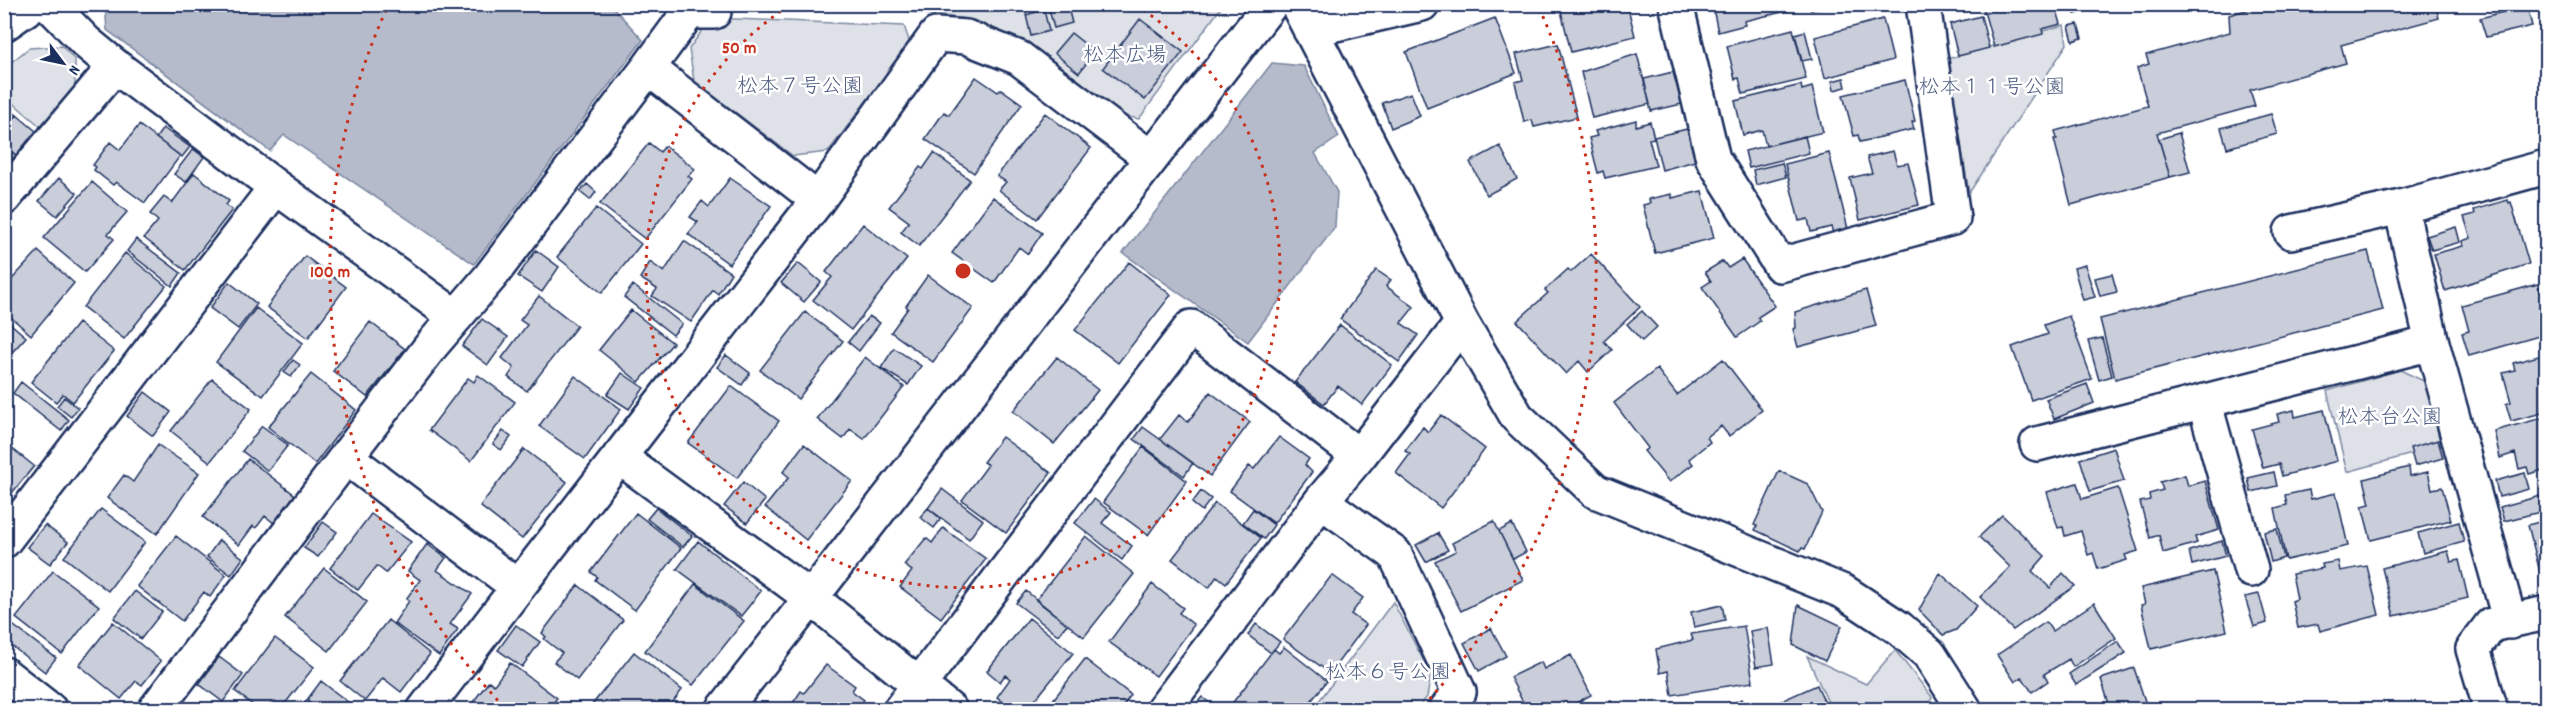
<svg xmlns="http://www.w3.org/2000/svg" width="2551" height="714" viewBox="0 0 2551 714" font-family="Dekko,'Klee One',sans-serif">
  <rect width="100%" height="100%" fill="#fff"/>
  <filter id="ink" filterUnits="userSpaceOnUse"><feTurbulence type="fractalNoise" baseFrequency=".0167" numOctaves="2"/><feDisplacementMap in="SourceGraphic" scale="12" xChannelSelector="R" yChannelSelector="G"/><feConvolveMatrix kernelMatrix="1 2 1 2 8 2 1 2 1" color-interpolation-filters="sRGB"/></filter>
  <g filter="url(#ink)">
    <path fill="#dee1e7" stroke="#7c88a2" stroke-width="1.5" d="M858,5H1223L1139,119L1124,116L1023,41L966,19Z
      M711,18L904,26L910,43L828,152L793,156L694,81L689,49Z
      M2064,25L2067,44L1969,193L1947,59Z
      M62,46L75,60V86L41,127L5,96V67L29,48Z
      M2400,370L2426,382L2441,446L2347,472L2327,391Z
      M1393,602L1431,675L1427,697L1417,709H1313Z
      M1895,650L1932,697L1927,709H1831L1807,656L1866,684Z"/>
    <path fill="#b5bbca" stroke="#77839f" stroke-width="1.5" d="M105,5H611L643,40L474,264L284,135L270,151L107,30Z
      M1272,63L1304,66L1339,137L1315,153L1337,192L1335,227L1248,342L1123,253Z"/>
    <path fill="#caceda" stroke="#1b2f5e" stroke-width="1.5" d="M1067,4L1072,23L1054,28L1049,9Z
      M1588,4H1627L1635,36L1571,52L1561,11Z
      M1712,4H1794L1795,9L1744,21L1745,25L1718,32Z
      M1810,4H1835L1811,10Z
      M1982,4H2055L2061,24L2042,29L2043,34L1994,47Z
      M2073,4H2099L2100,7L2075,14Z
      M2266,4H2435L2439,18L2341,45L2346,63L2250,90L2255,106L2157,133L2170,177L2071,205L2054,139H2057L2055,131L2148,106L2137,68L2149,64L2146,55L2230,32L2229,15Z
      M2527,6L2532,26L2486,37L2480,18Z
      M1044,10L1049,31L1031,36L1026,15Z
      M1981,16L1989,48L1958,56L1950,24Z
      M1495,18L1516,73L1427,108L1406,52Z
      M1140,19L1183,52L1145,100L1103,68Z
      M1883,19L1893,60L1825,78L1815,37Z
      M2078,24L2082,38L2073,41L2069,26Z
      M1793,29L1806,79L1743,94L1739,78L1735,79L1727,46Z
      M1805,31L1812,59L1802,61L1795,34Z
      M1071,33L1095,52L1079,73L1054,53Z
      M1558,44L1577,117L1534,127L1532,120L1524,122L1515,82L1523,80L1516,54Z
      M1637,54L1650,104L1592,118L1581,72Z
      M1673,72L1682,104L1651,111L1644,79Z
      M976,77L998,92L1001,89L1022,104L974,173L925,139L944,112L949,115Z
      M1844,78L1846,87L1834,90L1832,81Z
      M1905,80L1915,121L1912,122L1914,129L1860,142L1858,135L1854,136L1843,95Z
      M1801,85L1802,90L1812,87L1823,132L1766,146L1762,130L1743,135L1735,101Z
      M1411,93L1420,116L1391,128L1382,103Z
      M4,105L17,115L4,130Z
      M1045,113L1091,148L1037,219L999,190L1006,182L997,176Z
      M2271,114L2277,134L2227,148L2221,128Z
      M17,115L36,131L16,155L4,146V130Z
      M1636,120V126L1650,122L1654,138L1649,139L1656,166L1605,178L1603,171L1598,173L1589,138L1597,136L1595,131Z
      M139,125L180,156L145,203L116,182L113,185L94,170L96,167L93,165L110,142L120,150Z
      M163,128L190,147L182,157L156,138Z
      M1687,129L1695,161L1662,170L1654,137Z
      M2179,133L2190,172L2170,177L2159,139Z
      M1805,136L1809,153L1749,168L1745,151Z
      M649,143L660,152L665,146L695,169L688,176L692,179L645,239L600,204Z
      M4,146L16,155L6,167L4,166Z
      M1500,146L1517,179L1487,195L1470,162Z
      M193,149L204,157L186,182L174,174Z
      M1893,151L1897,165L1908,163L1919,205L1860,220L1850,178L1872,173L1867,157Z
      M934,153L970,180L919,246L901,232L909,222L889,207L920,167L923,169Z
      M1829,153L1848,229L1833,233L1831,227L1811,232L1808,219L1799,221L1785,164Z
      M1782,163L1786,177L1756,185L1753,170Z
      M194,173L229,201L226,205L232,210L185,270L144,238L158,221L150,214L164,197L172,203Z
      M59,178L77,193L57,216L39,201Z
      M730,178L771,206L729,264L688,234L698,222L690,217L702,201L709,207Z
      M92,182L127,212L108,234L114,239L85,272L44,238Z
      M587,184L596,192L590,200L580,192Z
      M1702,191L1714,238L1655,253L1643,205L1650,203L1649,199L1672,194V198Z
      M993,197L1042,233L1028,254L1019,247L994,283L952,253Z
      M2508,200L2509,203L2511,202L2529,264L2445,291L2434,254L2463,246L2462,241L2471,238L2464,217L2475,214L2474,210Z
      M2546,203V230L2540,205Z
      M596,208L641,244L602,293L557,257Z
      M863,224L907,259L851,330L813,300L832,277L826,272Z
      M2456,227L2460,242L2432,250L2427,236Z
      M136,239L181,273L172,286L127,251Z
      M684,241L731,273L718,294L713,290L691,322L652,296L657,289L640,278L650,262L664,272Z
      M536,250L559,267L542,292L518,276Z
      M38,251L74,283L31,335L4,311V288Z
      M2368,251L2383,310L2115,379L2100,319Z
      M125,253L166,286L124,339L83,307Z
      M1591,254L1640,307L1604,341L1612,350L1588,372L1579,361L1566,374L1517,321L1548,293L1545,290L1568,269L1571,272Z
      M305,256L346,287L308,338L267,307Z
      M1742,259L1775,306L1758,317L1760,321L1737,337L1702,287L1711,281L1705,272L1723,261L1728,268Z
      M1129,262L1171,295L1118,363L1075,330Z
      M798,263L821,282L804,302L781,283Z
      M2085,265L2095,297L2083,300L2074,268Z
      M1376,270L1391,280L1386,286L1414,307L1401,323L1418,335L1399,362L1340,319Z
      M2112,274L2117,292L2100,296L2095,278Z
      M928,275L973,308L933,362L891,332L908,308L906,306Z
      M229,282L257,304L238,329L210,308Z
      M2538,284L2546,314V334L2469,356L2462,333L2469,331L2462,305Z
      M633,285L682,324L673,335L624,297Z
      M1866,290L1876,326L1798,347L1793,329L1796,328L1795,312Z
      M539,296L577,326L527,391L508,377L514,368L502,358L527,325L520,320Z
      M256,308L303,343L263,396L216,362Z
      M631,310L673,343L639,382L599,350Z
      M1642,311L1657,327L1642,341L1627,324Z
      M805,312L843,341L798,399L760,370Z
      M869,316L880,323L859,351L848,342Z
      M2069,316L2092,379L2031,400L2012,347L2048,334L2044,325Z
      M4,318L26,337L4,361Z
      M482,319L508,337L488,365L462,346Z
      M370,322L405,349L367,397L333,371Z
      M78,323L114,351L73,402L63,394L56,402L31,382Z
      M1340,325L1392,365L1362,405L1338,386L1324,404L1295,382Z
      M2102,338L2112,376L2099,380L2088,341Z
      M894,348L921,366L908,385L881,368Z
      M2546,354V412L2511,421L2506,404L2511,402L2503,373L2515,370L2513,363Z
      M726,355L750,373L742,385L717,367Z
      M865,357L904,387L864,439L850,429L843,439L817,419Z
      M1057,357L1098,390L1054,444L1013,411Z
      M1723,359L1762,410L1729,436L1721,426L1707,437L1710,442L1689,459L1693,464L1669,482L1644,451L1648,448L1614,403L1657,369L1677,395Z
      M293,360L300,365L291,377L284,372Z
      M622,373L644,388L629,409L607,395Z
      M311,374L356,410L315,464L268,427Z
      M478,375L515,402L471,461L429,430L468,378L474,382Z
      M575,376L621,409L585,459L539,426Z
      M212,379L251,409L210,462L171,431Z
      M21,382L69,420L61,431L13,393Z
      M2087,384L2094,403L2054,419L2046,399Z
      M731,386L779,421L737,478L688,443Z
      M145,392L171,412L153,436L127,416Z
      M1210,392L1250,422L1210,476L1160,439L1179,415L1188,422Z
      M64,397L78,408L71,417L57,406Z
      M2294,410L2295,417L2324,410L2337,461L2282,476L2279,464L2263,468L2252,429L2279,422L2277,414Z
      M1441,415L1485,449L1441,508L1396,473L1410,454L1405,451L1423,427L1428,432Z
      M2546,417V482L2543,470L2529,474L2527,467L2519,469L2515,453L2500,458L2494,431Z
      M262,426L288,445L268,471L242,451Z
      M1143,427L1193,463L1184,476L1134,439Z
      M503,431L511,437L501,450L493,444Z
      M1002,437L1051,473L1006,533L962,500L988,465L983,462Z
      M1279,437L1309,459L1305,465L1312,472L1274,523L1230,491L1249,466L1254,469Z
      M2438,440L2443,458L2415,466L2410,448Z
      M4,442L34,466L7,499L4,497Z
      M804,444L852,481L806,540L765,507L789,477L783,472Z
      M158,445L199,473L157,534L107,498L124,475L133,482Z
      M1143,447L1187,481L1148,535L1103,502Z
      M2114,448L2124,481L2090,491L2080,459Z
      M524,449L567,482L522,539L480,506Z
      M248,459L295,495L274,523L265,516L256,528L253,526L239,545L203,517Z
      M2409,467L2410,476L2428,472L2432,489L2442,487L2451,520L2371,540L2362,506L2370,504L2364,479Z
      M1779,471L1808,484L1822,512L1805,549L1802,548L1800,551L1755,530L1757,526L1754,525Z
      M2274,472L2277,486L2251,492L2248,478Z
      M2525,473L2529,489L2499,497L2495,481Z
      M2185,475L2188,486L2205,481L2219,530L2195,537L2197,543L2163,553L2159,535L2150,538L2140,502L2150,500L2149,494L2163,490L2160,482Z
      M743,482L765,500L747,523L724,506Z
      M2077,483L2082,499L2118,488L2138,551L2125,555L2127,560L2098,569L2093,553L2088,555L2081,531L2065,536L2063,527L2058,528L2047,492Z
      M942,489L983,520L969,539L928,508Z
      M2309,490L2311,499L2336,493L2348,546L2286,560L2275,508L2287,505L2285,495Z
      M1201,491L1211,499L1202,511L1192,503Z
      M2540,496L2544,511L2504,521L2500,507Z
      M1094,499L1111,512L1102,523L1132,546L1122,560L1075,523Z
      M1215,503L1261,538L1226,583L1217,576L1209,588L1172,559Z
      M656,508L692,536L683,547L647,519Z
      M928,508L941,519L934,528L920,517Z
      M101,509L145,542L108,591L64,557Z
      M1253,509L1274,525L1264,539L1243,523Z
      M636,513L681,548L635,610L595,580L597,577L591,572Z
      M371,514L411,542L386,573L377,566L358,590L330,568Z
      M2002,515L2045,556L2032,571L2050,588L2063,573L2075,586L2013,630L1980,597L2010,567L1979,537Z
      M2546,520V579L2542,580L2528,525Z
      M1494,521L1523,580L1461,611L1435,561L1456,551L1452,543Z
      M323,522L337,532L318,557L304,548Z
      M2459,522L2464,542L2423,553L2418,533Z
      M1512,524L1526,552L1513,559L1499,531Z
      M45,525L68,542L50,564L27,547Z
      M943,528L986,559L941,618L900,587L912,571L904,565L926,538L932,543Z
      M2277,529L2284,558L2271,562L2264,532Z
      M1438,533L1448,550L1426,562L1416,545Z
      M176,536L226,575L210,597L204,592L182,621L137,586Z
      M1086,536L1134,574L1084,637L1036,600Z
      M219,540L243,558L231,575L207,557Z
      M698,541L761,591L741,616L677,569Z
      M2222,541L2226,556L2192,565L2189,551Z
      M427,544L446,558L437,570L472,594L450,624L458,629L439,656L394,623L409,601L406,599L420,580L408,571Z
      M2448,551L2451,562L2459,560L2468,598L2394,616L2382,568Z
      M2338,561L2340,571L2367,566L2379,615L2320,631L2318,624L2298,628L2292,601L2297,599L2292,574L2323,568L2322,564Z
      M324,568L367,602L329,651L285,617Z
      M53,571L99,606L62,654L16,618Z
      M2213,571L2227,631L2151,649L2141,605L2145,604L2141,588Z
      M1940,573L1977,606L1956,630L1943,635L1919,610Z
      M1332,575L1363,598L1351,614L1366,625L1330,673L1283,639Z
      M695,584L744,621L693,685L645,651Z
      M1152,584L1183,608L1179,613L1194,625L1156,676L1109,642Z
      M578,585L623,620L577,680L554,662L562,653L544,639L546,637L542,633Z
      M135,591L162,612L141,639L114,618Z
      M1026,591L1067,624L1058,635L1016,603Z
      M2259,594L2267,623L2254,627L2245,597Z
      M2094,603L2116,638L2073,667L2069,659L2044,674L2048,681L2032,692L2022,677L2015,682L1997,655L2046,622L2052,631Z
      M1722,605L1725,620L1694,627L1691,612Z
      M1798,605L1842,626L1825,661L1793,645Z
      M1029,618L1073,653L1027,710H1013L997,697L1010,679L1005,675L1000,682L987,671Z
      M6,620L56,658L45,672L4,640Z
      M388,620L430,654L401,692L383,678L365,701L340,681Z
      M113,622L161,661L142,685L136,681L121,699L79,665Z
      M1256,624L1280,642L1271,653L1248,635Z
      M516,625L540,642L522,667L498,650Z
      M1744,626L1753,682L1672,695L1668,671L1660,673L1656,649L1693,640L1691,634Z
      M1491,628L1506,656L1479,671L1464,643Z
      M1768,628L1774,664L1756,667L1750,631Z
      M275,638L314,667L280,710H259L235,691Z
      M2118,641L2126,653L2076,685L2069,674Z
      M1284,647L1327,681L1304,710H1227L1274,649L1279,653Z
      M634,652L682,690L667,710H598L592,705Z
      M1571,655L1591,695L1563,710H1527L1510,677L1541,662L1544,669Z
      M219,657L243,675L223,702L199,684Z
      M1085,659L1131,695L1120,710H1045Z
      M510,663L557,698L548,710H467L489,681L494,685Z
      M826,665L855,686L852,691L864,700L857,710H788L801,691L804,693Z
      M2134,668L2148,710H2111L2101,679Z
      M321,681L358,710H319L307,700Z
      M1817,685L1828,710H1761Z
      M1202,697L1219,710H1195L1193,708Z
      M1742,699L1747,710H1731L1729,705Z
      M307,700L319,710H299Z
      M1611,701L1616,710H1599L1598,707Z
      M2462,701L2464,710H2430Z"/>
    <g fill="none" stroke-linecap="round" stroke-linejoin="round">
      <g stroke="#1b2f5e" stroke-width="38">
        <path id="minor" d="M49,4L86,42L115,66L276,187L456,317
          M1297,4L1462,323L1517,417L1595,491L1844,592L1899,628L1929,654L1965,710
          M1676,4L1713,159L1780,265L1953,218L1923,4
          M4,24L33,4
          M1310,30L1422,4
          M648,68L689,12H714
          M4,198L115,66
          M2291,232L2401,207
          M2432,343L2510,622
          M2204,401L2251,570
          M2037,444L2432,343L2401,207L2546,167
          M619,457L818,200L936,35L966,37L1019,58L1151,158
          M1321,501L1395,554L1459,692L1446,710
          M4,541L276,187
          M518,587L619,457L811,598L1271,4
          M4,674L50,710
          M155,710L346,457
          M424,710L518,587L346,457L431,346L490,277L648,68L818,200
          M723,710L811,598L950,710
          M900,710L1191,327L1359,456
          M1163,710L1321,501L1359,456L1462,323
          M2491,710L2473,649L2491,625L2546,613"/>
      </g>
      <use href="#minor" stroke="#fff" stroke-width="33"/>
    </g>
  </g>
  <g fill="none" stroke="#c8321e" stroke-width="3" stroke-dasharray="3 6">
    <path d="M1136 5A317 317 0 1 1 790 5"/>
    <path d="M504 707A633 633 0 0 1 387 8M1539 8A633 633 0 0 1 1422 707"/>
  </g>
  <g text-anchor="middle" stroke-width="5" stroke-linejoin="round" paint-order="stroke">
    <g font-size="21" fill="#4c5c80" stroke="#fff">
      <text x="1125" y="61">松本広場</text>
      <text x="800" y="92">松本７号公園</text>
      <text x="1992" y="93">松本１１号公園</text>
      <text x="2390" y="423">松本台公園</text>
      <text x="1388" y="678">松本６号公園</text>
    </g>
  </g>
  <circle cx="963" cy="271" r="9" fill="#c8321e" stroke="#fff" stroke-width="3"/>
  <g font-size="18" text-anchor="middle" font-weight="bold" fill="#c8321e" stroke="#fff" stroke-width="5" stroke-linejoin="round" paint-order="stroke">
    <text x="739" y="53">50 m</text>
    <text x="330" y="277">100 m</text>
  </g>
  <rect width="2551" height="714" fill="none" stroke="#fff" stroke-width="24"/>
  <rect x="12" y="12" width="2527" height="690" fill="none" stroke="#1b2f5e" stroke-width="2" filter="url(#ink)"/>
  <g transform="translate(63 63) rotate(122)" stroke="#ffffff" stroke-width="4.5" paint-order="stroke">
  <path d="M0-4.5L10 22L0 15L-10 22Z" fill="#1b2f5e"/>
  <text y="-9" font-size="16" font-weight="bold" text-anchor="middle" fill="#1b2f5e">N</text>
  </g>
</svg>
